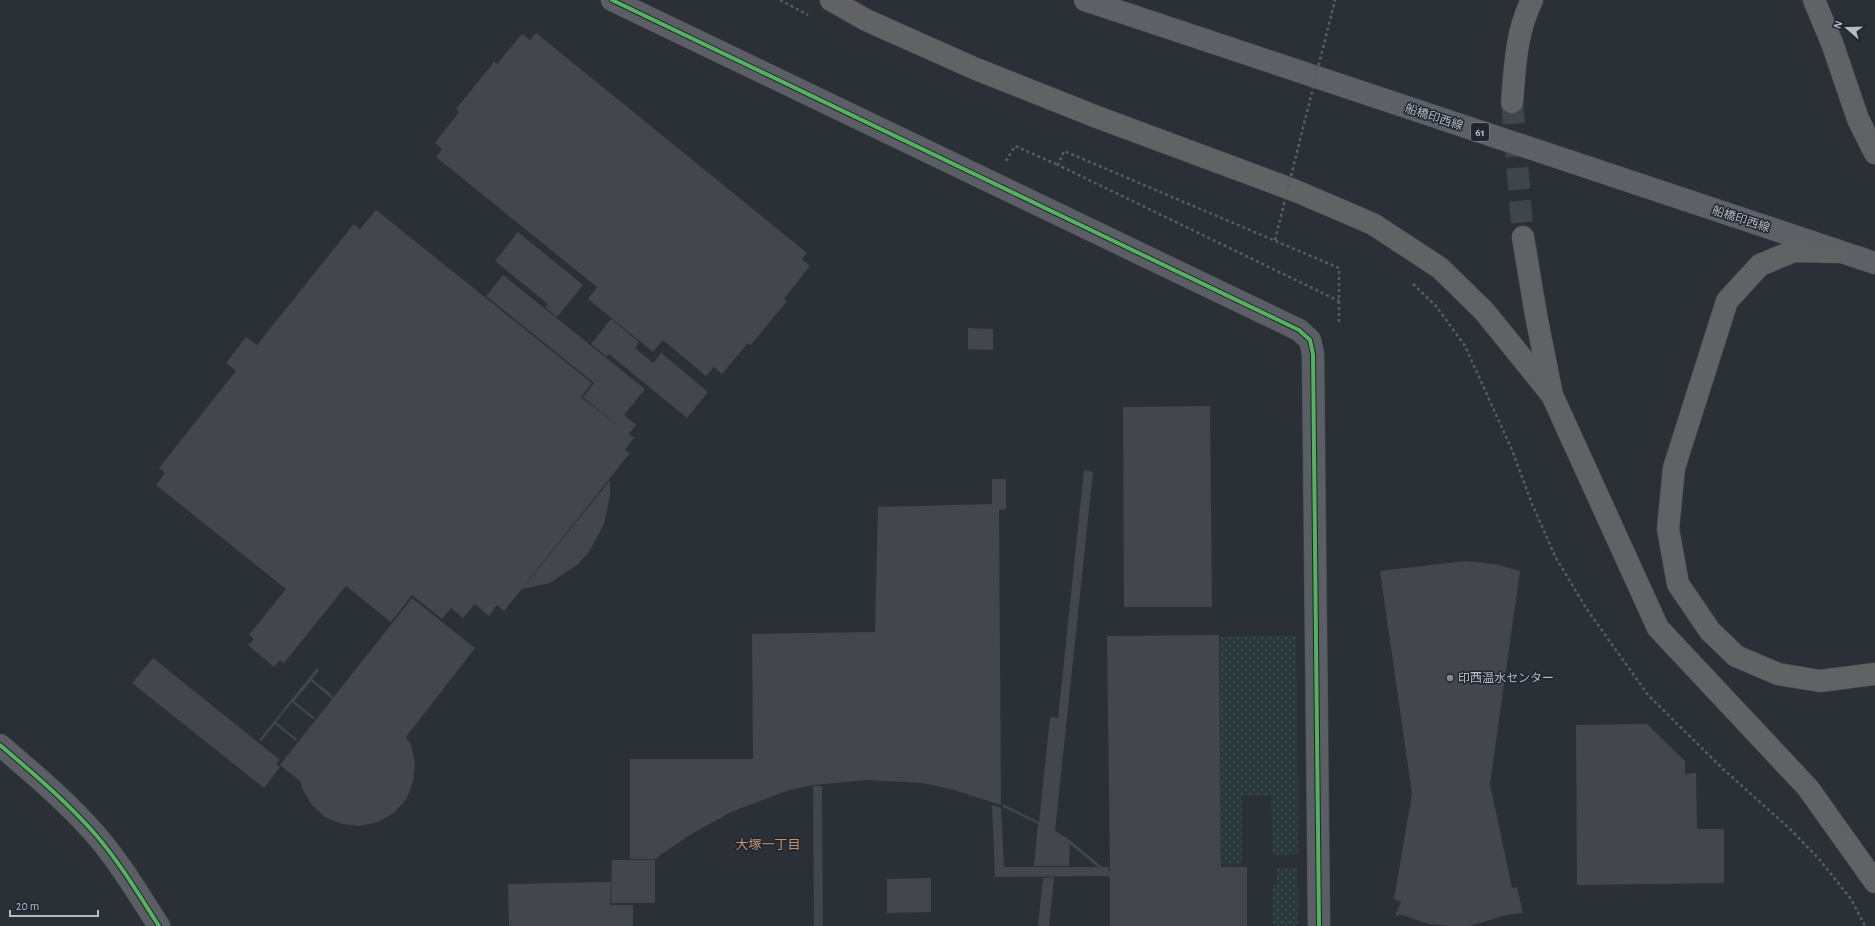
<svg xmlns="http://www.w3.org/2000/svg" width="1875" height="926" viewBox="0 0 1875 926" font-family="'Alegreya Sans','Noto Sans JP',sans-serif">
  <defs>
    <pattern id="grass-dots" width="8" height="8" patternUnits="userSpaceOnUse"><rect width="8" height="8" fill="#2a3a3b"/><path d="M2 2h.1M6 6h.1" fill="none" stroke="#475556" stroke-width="1.8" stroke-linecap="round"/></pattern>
  </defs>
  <rect width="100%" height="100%" fill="#2b3036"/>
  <path fill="url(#grass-dots)" d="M1296,635L1298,854L1273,855L1271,795H1242V864L1222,865L1220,637Z
    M1277,868H1297L1298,926H1273V885H1277Z"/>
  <path fill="#43474c" d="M536,33L807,253L802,259L810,266L784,299L787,301L751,345L748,343L722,374L714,367L706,376L663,340L653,352L588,299L597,287L436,157L442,149L435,143L459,112L456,109L494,62L497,64L522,34L530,40Z
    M376,210L592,383L581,397L621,428L583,397L594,383L486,296L503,275L645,389L624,415L636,425L629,434L634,438L625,450L630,453L504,611L497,605L489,616L475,604L463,618L451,608L442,619L412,595L391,622L346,586L284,663L280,660L274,667L248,645L254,639L249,635L286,589L156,485L165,473L159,468L236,371L226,363L246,337L257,345L354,224L360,229Z
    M518,232L583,285L557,317L545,307L548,304L495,261Z
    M611,319L639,342L635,348L653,363L661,353L708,392L687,418L609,354L607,357L591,344Z
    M968,328L993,329V350L968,349Z
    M1210,406L1212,607H1124L1123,407Z
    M1084,470L1093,472L1055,831L1070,840L1102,867H1108L1110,873L1107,636L1219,635L1221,867H1247V926H1110V878L1107,876L995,877L992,805L1001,808L1004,867H1098L1070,844L1069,866H1034L1038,824L1003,807V804L1039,822L1050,717L1058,718Z
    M992,479H1006V509L999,510L1001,805L951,789L922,783L866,780L813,785L786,791L731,812L688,836L655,859H630V759H753L752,634L875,632L878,507L992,504Z
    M610,480V496L604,524L589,552L577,565L550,583L522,589Z
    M1465,561L1495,564L1520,571L1490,784L1512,888L1517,887L1523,913L1506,915L1470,926H1449L1429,924L1399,914L1398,916L1395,915L1401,902L1394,899L1412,794L1380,571Z
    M412,598L475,648L406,737L411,745L415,763L413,781L407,798L394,813L378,822L360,826L342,824L325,817L311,804L302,788L301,782L280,765Z
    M153,658L280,760L276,764L280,767L264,788L132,683Z
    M317,668L319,671L312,679L333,696L331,698L311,681L294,701L315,718L314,720L292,702L276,722L298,740L296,741L275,724L261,741L259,740Z
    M1647,724L1685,761V774L1696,773L1697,829H1724V883L1577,885L1576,725Z
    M813,786H822L823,926H814Z
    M612,860H655V903H611Z
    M1054,877L1049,926H1038L1043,878Z
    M931,878V912L887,913V879Z
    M611,882L610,905H633V926H509L508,884Z"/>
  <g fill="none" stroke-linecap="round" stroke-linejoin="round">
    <path stroke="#40454c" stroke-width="22" stroke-dasharray="22 11" stroke-linecap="butt" d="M1512,102L1523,237"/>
    <g stroke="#474b4f" stroke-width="23">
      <path id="minor" d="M612,0L1299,330L1310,340L1313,354L1319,926
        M0,745C34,774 67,802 96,835C120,863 139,895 159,926"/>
    </g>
    <g stroke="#494c53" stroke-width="23">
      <path id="major" d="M1085,0L1875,263"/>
    </g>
    <g stroke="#484c51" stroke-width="23">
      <path id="highway" d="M831,0L866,20L976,69L1097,117L1296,191L1373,224L1440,268L1484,311L1552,395L1658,628L1808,788L1875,882
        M1814,0L1832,43L1858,119L1875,153
        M1512,102C1515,67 1516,32 1532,0
        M1523,237L1536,315L1551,390
        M1838,252L1794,251L1760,265L1727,301L1674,468L1668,529L1678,584L1710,631L1736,656L1778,674L1820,681L1875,674"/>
    </g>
    <path stroke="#595d61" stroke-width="2.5" stroke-dasharray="3 3" stroke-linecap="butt" d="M780,0L808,15
      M1006,161L1015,146L1058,165
      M1413,284L1436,306L1465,346L1512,450L1532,504L1556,558L1586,608L1648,695L1723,769L1789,828L1819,859L1851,899L1865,926
      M1339,322V268L1064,151L1058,165L1339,301"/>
    <use href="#minor" stroke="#5b5e64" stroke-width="22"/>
    <use href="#major" stroke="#5d6166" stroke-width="22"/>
    <use href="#highway" stroke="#606264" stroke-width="22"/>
    <path stroke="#595d61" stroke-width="2.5" stroke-dasharray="3 3" stroke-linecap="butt" d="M1275,240L1335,0"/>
    <g stroke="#1f2630" stroke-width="6">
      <path id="cycleway" d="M612,0L1299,330L1310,340L1313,354L1319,926
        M0,745C34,774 67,802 96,835C120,863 139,895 159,926"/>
    </g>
    <use href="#cycleway" stroke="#56b35d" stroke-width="4"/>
  </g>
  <circle fill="#858b94" stroke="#1f2630" stroke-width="1.5" cx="1450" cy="678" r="4"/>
  <g text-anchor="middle" stroke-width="3" stroke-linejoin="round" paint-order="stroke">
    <rect fill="#1f2630" stroke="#898f99" stroke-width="1" x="1471" y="123" width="18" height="18" rx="3"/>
    <g font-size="11" font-weight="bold" fill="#b6bcc6">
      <text x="1480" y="136">61</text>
    </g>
    <g font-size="12" fill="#b6bcc6" stroke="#1f2630">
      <text transform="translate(1434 117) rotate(18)" y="4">船橋印西線</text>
      <text transform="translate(1741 219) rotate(18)" y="4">船橋印西線</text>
    </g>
    <g font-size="12" fill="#b6bcc6" stroke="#1f2630" text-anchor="start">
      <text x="1458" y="682">印西温水センター</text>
    </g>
    <g font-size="13" fill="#c79470" stroke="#1f2630">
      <text x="768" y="849">大塚一丁目</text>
    </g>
  </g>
  <g transform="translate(1847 28) rotate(290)" stroke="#1f2630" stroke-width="3" paint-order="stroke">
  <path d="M0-3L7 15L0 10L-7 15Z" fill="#b6bcc6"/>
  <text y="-6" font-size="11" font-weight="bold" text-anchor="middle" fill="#b6bcc6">N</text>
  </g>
  <path d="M10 910v6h88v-6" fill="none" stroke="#b6bcc6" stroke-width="2"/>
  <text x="16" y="910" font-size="12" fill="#b6bcc6" stroke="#1f2630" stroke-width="3" paint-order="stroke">20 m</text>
</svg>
